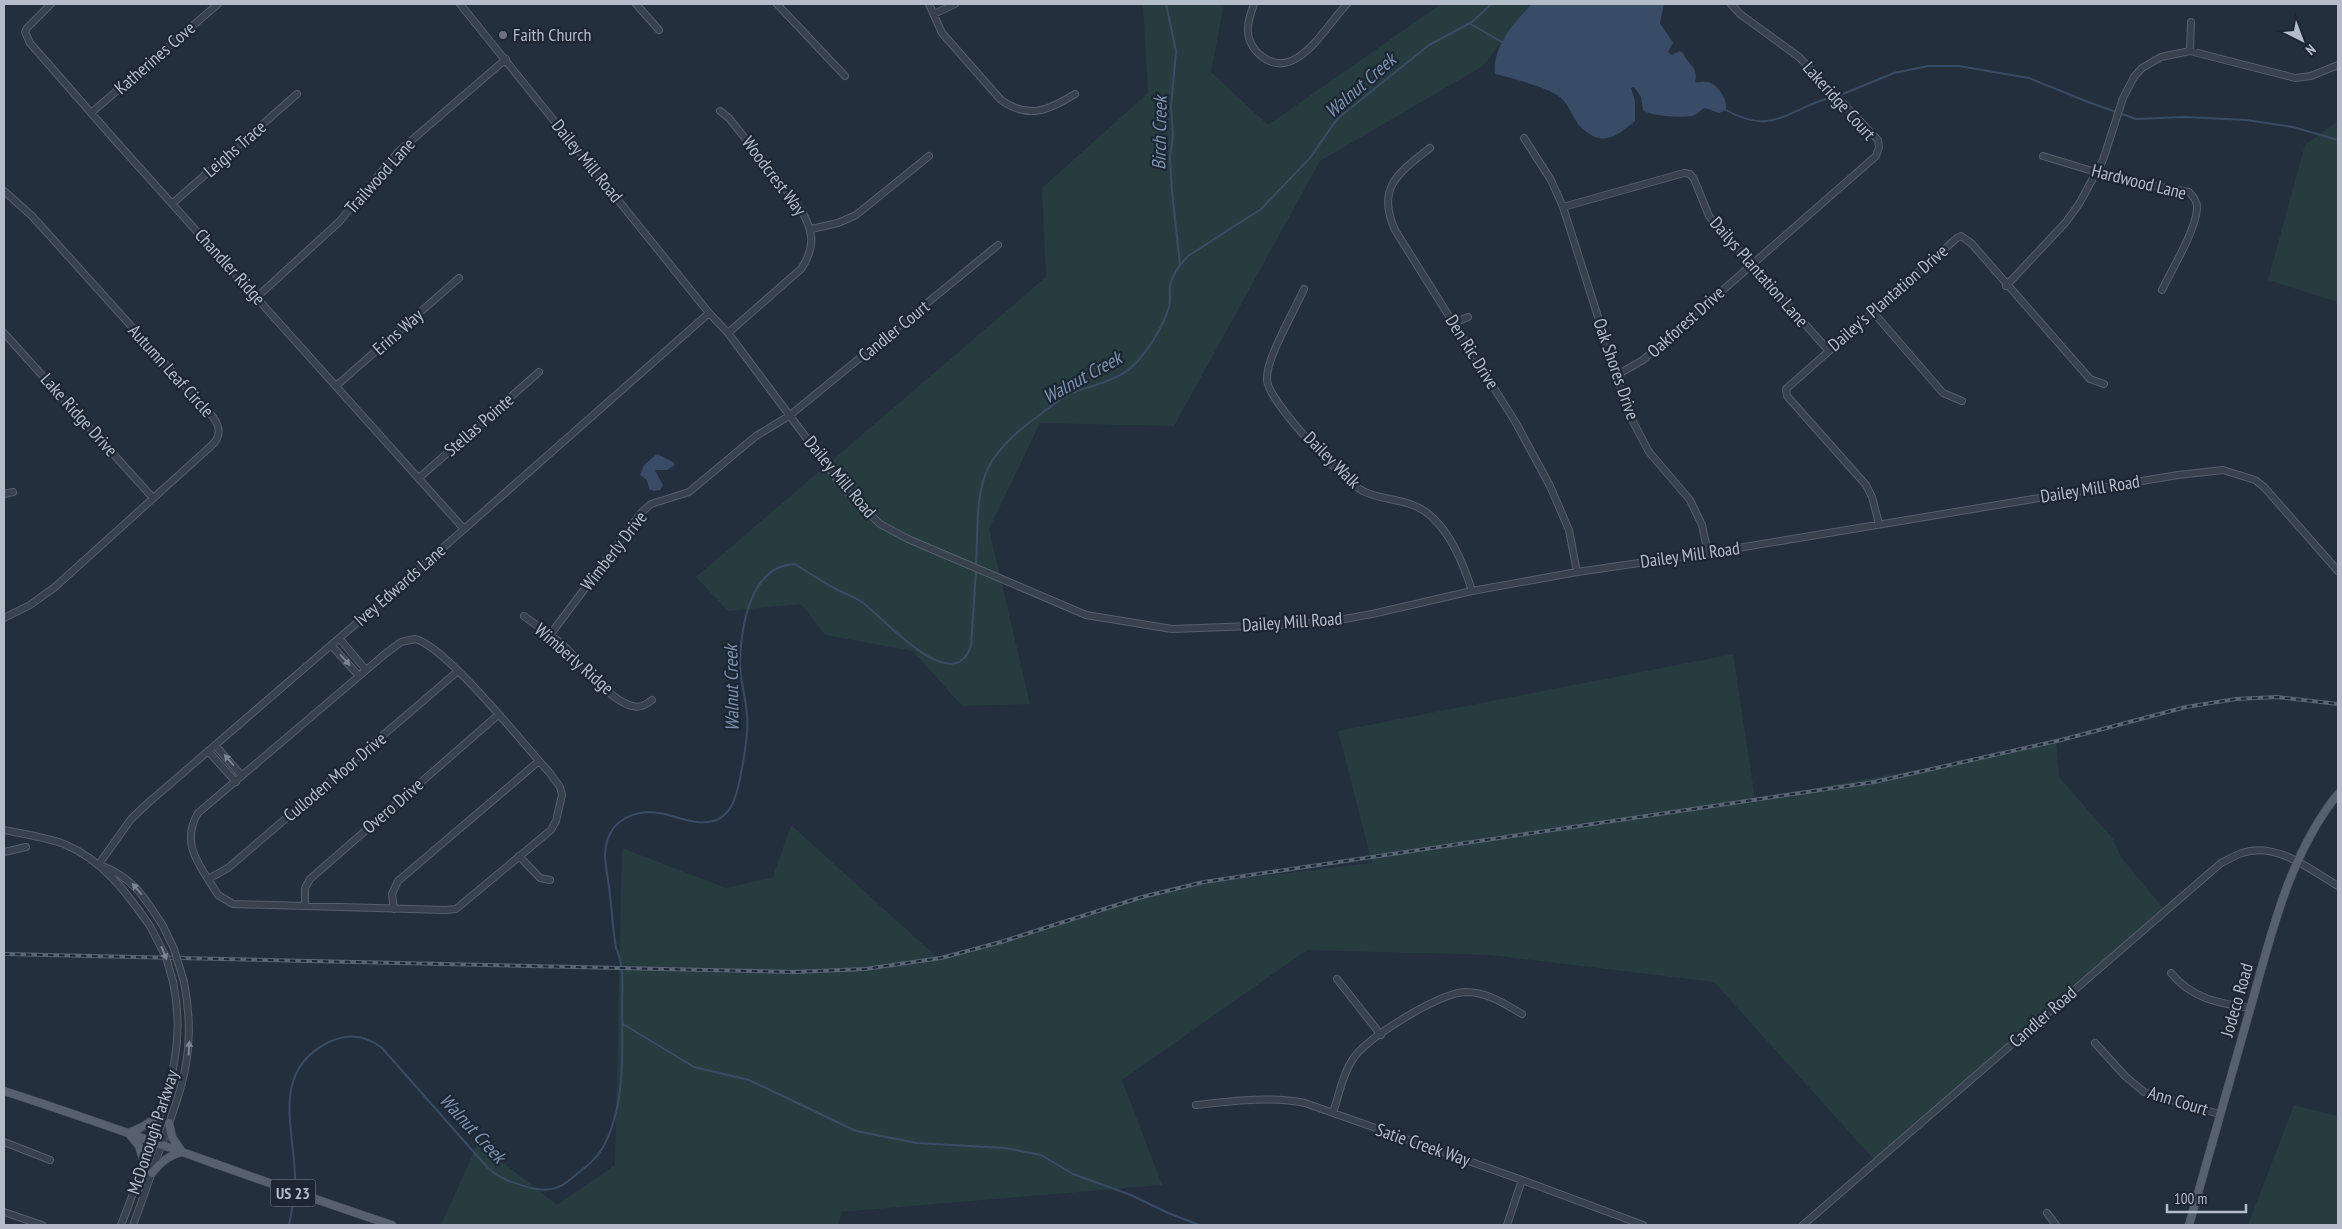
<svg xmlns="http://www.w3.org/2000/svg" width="2342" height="1229" viewBox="0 0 2342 1229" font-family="'PT Sans Narrow',sans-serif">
  <rect width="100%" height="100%" fill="#242f3e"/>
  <path fill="#263c3f" d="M1143,4H1224L1211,72L1268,125L1441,4H1536L1519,19L1483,66L1320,161L1174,426L1040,423L989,529L1030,704L962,706L913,651L825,635L801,604L728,611L696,577L1046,277L1042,188L1148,93Z
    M2338,121V302L2268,280L2305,145Z
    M1733,654L1755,799L1938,766L2056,741L2059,777L2113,839L2121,857L2164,909L1878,1164L1714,982L1490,955L1307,950L1122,1080L1162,1185L841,1212L839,1225H441L478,1143L557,1205L615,1165L622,848L726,888L773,877L791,825L939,959L1188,885L1372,863L1338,731Z
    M2294,1105L2338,1116V1225H2248Z"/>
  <path fill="#394c67" d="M1532,4H1664L1660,23L1673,43L1668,52L1672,55L1680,51L1683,53C1688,65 1699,67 1695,82C1700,83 1702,81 1707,82C1718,83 1728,101 1726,110L1719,113L1705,108C1699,110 1700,113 1695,115C1686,119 1650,116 1643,110L1641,97L1634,87L1631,88L1635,101V121C1620,133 1606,146 1588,133C1582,129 1578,125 1575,119C1570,111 1568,104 1560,97C1547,87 1512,78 1495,74C1492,47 1514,22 1532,4Z
    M657,454L673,462L675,465L667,470H655L663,485L660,490L654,491L649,489L647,480L640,475L644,465Z"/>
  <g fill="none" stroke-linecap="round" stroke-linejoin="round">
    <path stroke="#394c67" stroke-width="2" d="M1166,4L1176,51L1171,107L1173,134L1170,157L1172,192L1180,264
      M1469,23L1502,42
      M1838,96L1894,73L1928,66H1959L2029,78L2088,102L2136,119L2184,117L2247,120L2293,127L2338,140
      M1726,110C1774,137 1788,108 1833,97
      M976,565C978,536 975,495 988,468C998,448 1020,429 1038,416C1048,409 1060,398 1072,393C1092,385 1118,381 1134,365C1149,349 1162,328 1169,307C1171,301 1169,294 1170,288C1171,275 1180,265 1188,256L1261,209L1310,158L1337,119L1429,45L1472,22L1491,4
      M623,1024L694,1067L749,1080L856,1131L917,1143L1005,1148L1041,1155L1073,1174L1131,1195L1168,1213L1199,1225
      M295,1189C298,1136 266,1073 329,1042C348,1033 366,1035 382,1048L487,1167C501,1180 514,1183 531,1188C552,1193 563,1187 578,1173C587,1166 596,1159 602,1149C625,1110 623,1052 622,1008C622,987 625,968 616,948C613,931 612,913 610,895C609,882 605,867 605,854C607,817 639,806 672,816C686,820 709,828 723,816C736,806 739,783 742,768C745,752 749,731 747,715C746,698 740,680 740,663C741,626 750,566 795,564C808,572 821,581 834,588C843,593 853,596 862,602C881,615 953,700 971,646L976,570
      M289,1225L295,1194"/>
    <g stroke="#565f6c" stroke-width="8">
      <path id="minor" d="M51,4L27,28L25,32L30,43L113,138L464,529
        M460,4L709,313L728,333L846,491L880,524L908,539L1086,615L1172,629L1280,625L1328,622L1372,614L1472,591L1577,572L1708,553L2178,475L2223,470L2255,480L2264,487L2338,571
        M636,4L659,30
        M777,4L845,76
        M929,4L942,33L1001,100C1029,120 1049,110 1075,94
        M1254,4C1248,20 1243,36 1256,51C1293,90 1325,26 1347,4
        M934,14L955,4
        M2190,51L2191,22
        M720,111L729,118L798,205C813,228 817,246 801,269L728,333
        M91,113L218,4
        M1524,138L1551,180L1563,207L1629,414L1649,452L1690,500L1702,525L1708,553
        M1430,148C1398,173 1376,188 1395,230L1516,423L1550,486L1569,530L1577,572
        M2043,156L2125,181L2189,192C2194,197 2198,202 2197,209C2195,232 2172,269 2162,290
        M4,191L32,216L213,417C221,428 221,437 211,446L55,587L30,605L4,618
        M173,203L297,94
        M1563,207L1684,173L1690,174L1694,179L1709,216L1828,350
        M811,229L838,223L856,215L929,156
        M2006,286L2066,222L2079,204L2103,160L2123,98L2134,77L2142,68L2161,57L2190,51L2295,78L2311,76L2338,65
        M1304,289C1295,310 1265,360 1267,380C1268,401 1343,481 1363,491C1384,502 1412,497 1433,518C1453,537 1464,565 1472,591
        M257,297L339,222L398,152L506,59
        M1873,312L1943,393L1962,401
        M1454,323L1468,317
        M4,333L153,498
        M1617,375L1643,360L1876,156L1879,147L1878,140L1799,57L1740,14L1731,4
        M336,386L459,278
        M419,478L539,372
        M4,494L13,492
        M1879,524L1872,497L1866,485L1787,396L1786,389L1957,238L1961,236L1971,243L2090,379L2104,384
        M524,616C537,626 552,635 564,646C580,661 618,713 642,706C645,705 649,702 652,700
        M550,635L642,512L651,504L689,492L756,436L789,416L998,245
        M339,638L366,670
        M415,639C446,646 524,745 549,772L560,787L562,795L556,821L551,830L456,909L445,910L233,904L218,895C202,868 179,845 198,813L385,654L401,642Z
        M331,645L359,676
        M215,745L242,776
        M208,751L236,782
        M4,830C24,834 45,837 64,844C103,860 127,893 150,926
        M4,852L26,847
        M519,856L540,878L550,880
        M99,864L131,819L148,803L395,590L709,313
        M100,865C134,878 144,897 163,926
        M208,879L228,868L458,671
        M305,906V888L310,879L498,715
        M394,909L392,894L398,881L539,761
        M2171,973C2192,999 2219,1003 2250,1008
        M1337,979L1381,1035
        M2095,1043L2125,1076L2144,1092L2219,1114
        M1196,1105C1233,1101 1268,1096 1305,1103L1522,1180L1643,1225
        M1333,1113C1339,1095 1343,1072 1355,1056C1372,1035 1439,993 1466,992C1487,992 1505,1004 1522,1014
        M4,1142L50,1160
        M4,1212L42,1225
        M2047,1213L2056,1225
        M121,1225C132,1198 141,1170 151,1142C170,1086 186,1042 173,982
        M133,1225C143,1199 152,1172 161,1146C183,1084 197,1050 184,982
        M1507,1225L1522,1180
        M1803,1225L2221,863C2228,860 2235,855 2242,853C2276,841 2311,870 2338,886"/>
    </g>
    <g stroke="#414a57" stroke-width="9">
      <path id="major" d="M4,1091C134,1133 262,1182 392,1225
        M169,1123L172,1137L182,1152
        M128,1133C144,1127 153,1122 164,1108
        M130,1135L139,1146L144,1162
        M152,1173C161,1162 168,1156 182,1152
        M2189,1225C2210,1152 2230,1079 2251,1006C2271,934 2290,853 2338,794"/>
    </g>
    <use href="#minor" stroke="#38414e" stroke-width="6"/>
    <use href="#major" stroke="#56606e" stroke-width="8"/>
    <g stroke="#5a6575" stroke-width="4">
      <path id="rail" d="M4,954L794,972L865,969L941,958L1001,942L1142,897L1204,882L1874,782L2061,740L2186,707L2236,699L2277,697L2338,704"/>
    </g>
    <use href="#rail" stroke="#1d2633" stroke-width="2" stroke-dasharray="5.5" stroke-linecap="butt"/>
    <g stroke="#565f6c" stroke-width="8" stroke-linecap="butt">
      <path id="minor-bridge" d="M150,926L166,957L173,982
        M163,926L174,949L184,982"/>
    </g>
    <use href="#minor-bridge" stroke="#38414e" stroke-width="6"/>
  </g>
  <defs><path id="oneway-solid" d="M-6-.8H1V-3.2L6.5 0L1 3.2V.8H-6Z" transform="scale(1.25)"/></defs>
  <g fill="#7c8592">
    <use href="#oneway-solid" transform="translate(345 660) rotate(48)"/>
    <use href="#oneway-solid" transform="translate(229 760) rotate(-131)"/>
    <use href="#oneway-solid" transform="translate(137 889) rotate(-131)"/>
    <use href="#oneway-solid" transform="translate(164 953) rotate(68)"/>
    <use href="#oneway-solid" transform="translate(189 1048) rotate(-86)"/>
  </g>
  <circle fill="#6b7280" stroke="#1d2633" stroke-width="2" cx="503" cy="35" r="5"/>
  <g text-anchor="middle" stroke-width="4.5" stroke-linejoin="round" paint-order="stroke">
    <rect fill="#1d2633" stroke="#878f9c" stroke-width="1" x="270.5" y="1179.5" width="45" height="27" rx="4"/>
    <g font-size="16" font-weight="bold" fill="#b4bcc9">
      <text x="293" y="1199">US 23</text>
    </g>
    <g font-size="18" fill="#b4bcc9" stroke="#1d2633" text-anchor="start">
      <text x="513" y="41">Faith Church</text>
    </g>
    <g font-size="18" fill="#b4bcc9" stroke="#1d2633">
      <text transform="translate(155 58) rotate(-41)" y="6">Katherines Cove</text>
      <text transform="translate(1839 101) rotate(48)" y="6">Lakeridge Court</text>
      <text transform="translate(235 149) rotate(-41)" y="6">Leighs Trace</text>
      <text transform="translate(587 161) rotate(51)" y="6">Dailey Mill Road</text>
      <text transform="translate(380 176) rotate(-48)" y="6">Trailwood Lane</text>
      <text transform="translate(774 176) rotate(53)" y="6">Woodcrest Way</text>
      <text transform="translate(2139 182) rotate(14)" y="6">Hardwood Lane</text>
      <text transform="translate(230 267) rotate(48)" y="6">Chandler Ridge</text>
      <text transform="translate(1759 272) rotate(49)" y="6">Dailys Plantation Lane</text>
      <text transform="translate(1888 298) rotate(-41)" y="6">Dailey's Plantation Drive</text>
      <text transform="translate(1686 322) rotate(-42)" y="6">Oakforest Drive</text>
      <text transform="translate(894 331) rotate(-39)" y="6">Candler Court</text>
      <text transform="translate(398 332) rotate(-41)" y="6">Erins Way</text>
      <text transform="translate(1472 352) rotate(58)" y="6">Den Ric Drive</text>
      <text transform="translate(1616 369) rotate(71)" y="6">Oak Shores Drive</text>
      <text transform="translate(171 371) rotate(48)" y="6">Autumn Leaf Circle</text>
      <text transform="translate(79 415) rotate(48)" y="6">Lake Ridge Drive</text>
      <text transform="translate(479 425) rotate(-41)" y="6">Stellas Pointe</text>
      <text transform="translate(1332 460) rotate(45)" y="6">Dailey Walk</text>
      <text transform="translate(840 477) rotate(50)" y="6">Dailey Mill Road</text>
      <text transform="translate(2090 489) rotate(-9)" y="6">Dailey Mill Road</text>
      <text transform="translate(614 551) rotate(-52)" y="6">Wimberly Drive</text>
      <text transform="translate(1690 555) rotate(-8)" y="6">Dailey Mill Road</text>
      <text transform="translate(400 585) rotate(-41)" y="6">Ivey Edwards Lane</text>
      <text transform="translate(1292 622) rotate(-4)" y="6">Dailey Mill Road</text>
      <text transform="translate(574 659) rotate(41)" y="6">Wimberly Ridge</text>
      <text transform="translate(335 777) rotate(-40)" y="6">Culloden Moor Drive</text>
      <text transform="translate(393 806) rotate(-41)" y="6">Overo Drive</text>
      <text transform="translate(2237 1000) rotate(-74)" y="6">Jodeco Road</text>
      <text transform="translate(2043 1017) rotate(-41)" y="6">Candler Road</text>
      <text transform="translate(2178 1101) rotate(17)" y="6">Ann Court</text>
      <text transform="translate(153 1132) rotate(-72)" y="6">McDonough Parkway</text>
      <text transform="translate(1423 1145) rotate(19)" y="6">Satie Creek Way</text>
    </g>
    <g font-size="19" font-style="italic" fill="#7c92b1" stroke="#1d2633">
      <text transform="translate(1360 85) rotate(-41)" y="7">Walnut Creek</text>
      <text transform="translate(1159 133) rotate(-89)" y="7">Birch Creek</text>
      <text transform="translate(1082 377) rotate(-29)" y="7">Walnut Creek</text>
      <text transform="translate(731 688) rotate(-91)" y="7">Walnut Creek</text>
      <text transform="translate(473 1128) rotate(47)" y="7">Walnut Creek</text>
    </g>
  </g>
  <rect width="2342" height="1229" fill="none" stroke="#b4bcc9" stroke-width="10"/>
  <g transform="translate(2302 40) rotate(138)" stroke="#1d2633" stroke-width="4" paint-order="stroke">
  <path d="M0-4L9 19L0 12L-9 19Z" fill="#b4bcc9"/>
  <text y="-8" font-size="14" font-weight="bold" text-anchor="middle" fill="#b4bcc9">N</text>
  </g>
  <path d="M2167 1204v8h79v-8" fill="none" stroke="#b4bcc9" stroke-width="2.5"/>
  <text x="2174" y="1204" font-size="15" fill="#b4bcc9" stroke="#1d2633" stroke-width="4" paint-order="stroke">100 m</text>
</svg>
